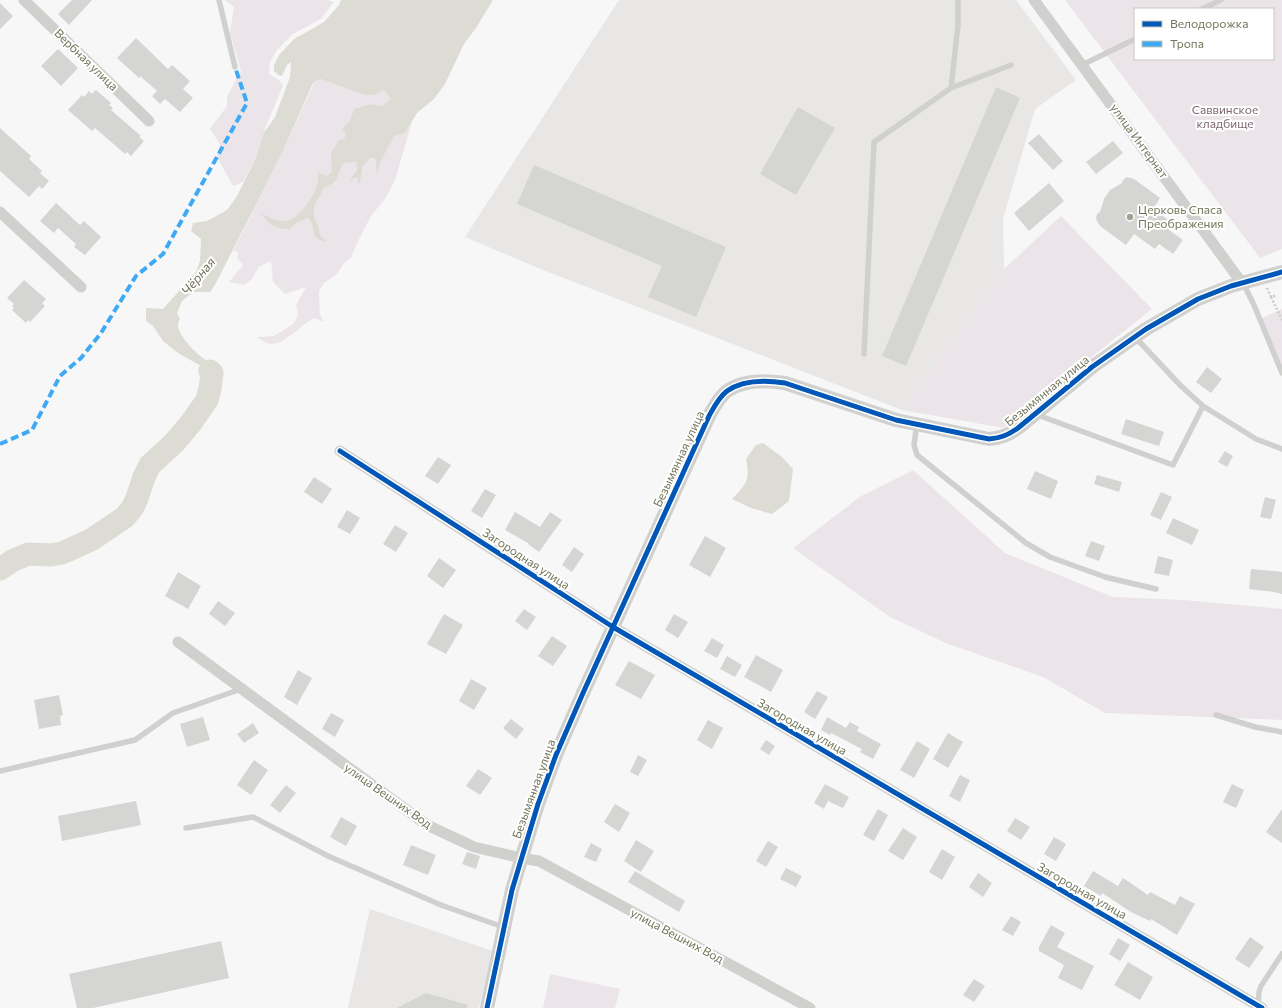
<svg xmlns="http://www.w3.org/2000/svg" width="1282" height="1008" viewBox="0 0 1282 1008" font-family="Commissioner,sans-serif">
  <rect width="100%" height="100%" fill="#f8f7f8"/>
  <path fill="#e8e7e6" d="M619,0H1016L1076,80L1035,109L1003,219L1004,269L902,410L538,268L465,237Z
    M370,909L493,951L479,1008H348Z"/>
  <path fill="#ebe5ea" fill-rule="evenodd" d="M225,0H328L334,2L321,19L293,34L277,50L270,62L269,74L279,80L283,85L263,134L256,158L243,182L233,186L217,157L220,144L210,129L227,106V97L236,79L241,71L230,33L234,7Z
    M1065,0H1282V249L1260,258ZM1135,9H1273V59H1135Z
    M320,79L364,95H374L384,90L390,100L382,106L370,104L354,109L350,120L341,130L346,133L344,139L332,153V171L327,176L318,172C318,177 318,183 316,187C312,199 297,222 283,221C276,221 268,216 262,214L290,229L298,222L308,217L311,222L315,237L326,242L320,235L319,227L314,217V207L324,188L334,183L337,178L341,168L344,163L357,162V168L350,180L357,177L359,185C362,174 362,161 375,158L377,173L380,163L394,136L405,133L412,122L395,180L385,199L371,216L357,243L351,258L344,263L337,274L324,283L319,291L320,315L324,322L314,318C301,325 285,344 271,344C266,344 261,339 256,337L274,336L293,324L298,315L296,305L306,287L285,294L273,282L271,261L259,267L252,279L244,285L229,282L243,265L237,258L238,252L233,251L282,153L314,83Z
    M1061,216L1152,309L1003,428L902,410L1004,269Z
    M1282,309V373L1260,319Z
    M913,470L1005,553L1113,597L1185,600L1282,609V720L1105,713L1043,677L948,644L890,617L793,548L861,496Z
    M550,974L620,989L615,1008H543Z"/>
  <path fill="#dddcd4" d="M341,0H493L476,28L464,44L445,84L434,99L417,113L405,133L394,136L380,163L377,175L375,158L370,159L363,167L359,186L357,177L349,181L357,169V162L344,163L341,168L337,178L334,183L324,188L314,207V217L319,227L320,235L327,242L319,240L315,237L311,222L308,218L298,222L290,229H282L271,225L261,213C267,216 275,220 282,221C296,223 312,199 316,187C318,183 318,177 318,172L327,176L332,171L331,153L338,141L344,139L346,133L341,130L350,120L354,109L370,104L382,106L390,99L384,90L374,95H364L320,79L313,83L282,153L216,283L210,292H193L182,301L177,313L180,319C179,320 178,324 178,325C178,337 204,363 215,364C220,379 214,387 207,400L206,374L201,366L178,353L163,341L153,326L146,321V308L163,309L196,272L200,261L201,239L191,231L193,223L207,221L227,210L237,196L256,158L263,134L275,117L290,77L291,62L287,65L282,76L278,75L274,71V65L279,55L294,39L324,22L339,5Z
    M763,443L782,457L793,469L789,501L772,514L751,508L732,499C747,483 750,481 746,459L756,445Z"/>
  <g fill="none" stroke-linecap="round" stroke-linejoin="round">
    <path stroke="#dddcd4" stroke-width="23" d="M0,569L12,561L28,554L51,555L62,553L91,540L125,517L133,507L137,498L144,477L150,465L174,443L191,423L207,400L210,389L212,373L210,371"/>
  </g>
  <path fill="#d5d5d3" d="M72,0H92L69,25L58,14Z
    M0,3L13,16L0,29Z
    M136,38L168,69L172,65L190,81L183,89L193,98L180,112L165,99L160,104L152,96L157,91L140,76L139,78L117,58Z
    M58,49L78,68L61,86L41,66Z
    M996,87L1020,98L906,366L882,356Z
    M96,90L111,103L109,105L113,108L111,110L141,136L139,137L144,141L131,156L127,152L125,154L95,128L92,131L68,110L82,95L84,97L89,91L92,94Z
    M798,107L835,128L796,195L760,174Z
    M0,128L31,156L29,159L42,171L40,173L49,181L42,189L39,186L29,197L0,171Z
    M1039,134L1063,161L1053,170L1028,143Z
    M1113,141L1123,153L1096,174L1086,162Z
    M534,165L726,247L696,317L648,297L662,266L517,204Z
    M1127,177L1134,179L1160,198L1153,209L1174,224L1169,230L1183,240L1173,254L1159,244L1155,249L1134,234L1126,245L1100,226L1096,219L1097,214L1100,212L1104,199L1110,190L1122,183L1123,180Z
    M1049,183L1064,201L1029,231L1014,213Z
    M56,203L80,225L84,221L101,237L85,255L74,247L76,244L58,228L54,233L40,221Z
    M24,280L46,299L42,303L45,306L30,322L28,320L26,323L12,310L14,308L12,306L14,304L7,298Z
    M1207,367L1222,379L1211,393L1196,382Z
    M1126,419L1164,432L1159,446L1121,434Z
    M1225,451L1233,456L1227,467L1218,462Z
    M438,457L451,465L438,484L425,476Z
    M1035,471L1058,481L1051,499L1027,489Z
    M1097,475L1122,482L1119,492L1094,484Z
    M314,477L332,489L322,504L304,492Z
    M485,489L496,495L482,518L471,511Z
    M1161,492L1172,497L1161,520L1150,515Z
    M1265,497L1276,500L1271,519L1260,517Z
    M347,510L360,518L350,534L337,527Z
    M515,512L540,527L550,512L562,520L539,552L528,544V543L505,530Z
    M1173,518L1199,530L1192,545L1166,533Z
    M395,525L408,533L396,552L383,544Z
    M705,536L726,548L710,577L689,565Z
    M1091,541L1105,546L1099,561L1085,556Z
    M574,547L584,554L572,572L562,565Z
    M1158,556L1173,560L1169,576L1154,573Z
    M439,558L456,570L443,588L427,576Z
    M1251,569L1282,572V594L1274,592L1249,589Z
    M178,572L201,586L188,609L165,596Z
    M218,601L235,613L225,626L209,614Z
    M524,609L536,617L527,630L515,621Z
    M444,614L463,625L446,654L427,644Z
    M674,614L688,622L678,638L665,630Z
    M552,636L567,646L553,666L538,656Z
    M712,638L724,645L717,658L704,651Z
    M756,655L783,670L771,692L744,677Z
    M727,656L742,665L735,677L720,669Z
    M629,661L655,675L641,699L615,685Z
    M298,670L312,678L297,705L284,697Z
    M471,679L487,688L474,710L459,701Z
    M817,691L828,697L815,719L804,712Z
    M59,695L63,715L60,716L61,725L39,729L34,700Z
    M331,713L344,720L335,737L322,729Z
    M203,717L210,740L187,747L180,724Z
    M827,717L846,728L850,722L859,727L857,731L881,744L873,759L860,752L862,749L831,733L830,735L821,730Z
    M511,719L524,729L516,739L503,728Z
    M708,720L723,728L712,749L697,740Z
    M253,723L259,733L244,743L237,734Z
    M948,733L963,742L948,768L933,759Z
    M766,740L775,746L769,755L760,749Z
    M917,741L930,749L914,778L900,770Z
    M638,755L647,760L638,776L630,772Z
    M254,760L268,770L251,795L237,785Z
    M478,769L492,778L480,795L466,786Z
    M960,775L970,780L960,802L949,796Z
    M825,784L849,797L843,808L828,801L824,809L814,803Z
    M1232,784L1244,790L1236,808L1223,802Z
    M286,785L296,793L280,813L270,805Z
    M136,801L141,825L62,841L58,816Z
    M615,804L630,813L619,832L604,822Z
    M878,809L888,815L874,841L863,835Z
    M1282,809V843L1266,832Z
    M341,817L357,826L346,846L330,837Z
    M1015,818L1030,827L1021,840L1007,831Z
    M903,828L917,837L903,860L888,851Z
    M1054,837L1066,844L1056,861L1044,854Z
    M636,840L654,851L641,872L624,861Z
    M768,841L778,847L766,867L756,861Z
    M591,843L602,849L596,862L584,857Z
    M411,845L436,855L428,875L403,865Z
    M942,849L955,857L942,880L929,872Z
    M467,852L480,856L476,869L462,864Z
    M786,868L802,876L796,887L780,879Z
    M635,871L685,901L679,912L628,882Z
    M1093,871L1118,886L1123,878L1148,895L1150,892L1175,905L1180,896L1195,904L1177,935L1151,919L1150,921L1131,912L1102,893L1101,896L1084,886Z
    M978,873L992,883L983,897L969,887Z
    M1011,916L1021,922L1013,936L1002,930Z
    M1051,925L1065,933L1057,947L1094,966L1082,990L1058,978L1064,965L1039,951V947Z
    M1250,937L1264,947L1249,968L1235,959Z
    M1118,938L1130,945L1120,961L1109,954Z
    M221,941L229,978L93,1008H77L69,974Z
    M1128,962L1153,977L1140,1000L1114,985Z
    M974,979L985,986L974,1002L963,995Z
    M426,993L468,1005L467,1008H397Z"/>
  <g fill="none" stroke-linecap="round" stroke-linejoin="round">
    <path stroke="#ccccca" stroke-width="2.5" stroke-dasharray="2 2" stroke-linecap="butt" d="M1267,288L1271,297L1277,295
      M1271,297L1282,320"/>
    <path stroke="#d0d0ce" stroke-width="5.5" d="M219,0L235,67
      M1202,9L1221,0
      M1082,65L1135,39
      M951,88L958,25V0
      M1243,283L1254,305L1282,373
      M1135,337L1180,385L1203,406L1256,439L1282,449
      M864,354L874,142L951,88L1011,65
      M1035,414L1173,465L1203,406
      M917,424L914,445L917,455L1026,543L1050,557L1105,577L1156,589
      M1216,715L1255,727L1282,732
      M0,771L135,740L173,713L241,689
      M186,828L253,817L328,856L441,905L503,927
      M1258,1006L1259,992L1261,986L1282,954"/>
    <path stroke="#d0d0ce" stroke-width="11" d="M24,0L149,121
      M1034,0L1242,283
      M0,212L81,287
      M340,451L613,627L1262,1008
      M178,642L427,825L474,847L521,858L539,861L810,1008"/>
    <path stroke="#d0d0ce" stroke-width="14" d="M487,1008L512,890L538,804L556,755L583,693L709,416C714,407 719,397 727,391C744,379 766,380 785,383L896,420L989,439C1001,438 1008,435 1018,428L1092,367L1146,329L1198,299L1231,286L1282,272"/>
    <path stroke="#3fa9f5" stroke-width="4" stroke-dasharray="8 4" stroke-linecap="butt" d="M0,444L32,430L60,376L81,358L101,333L136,276L163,254L247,103L235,67"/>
    <g stroke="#fff" stroke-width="8">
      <path id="cycleway" d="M340,451L613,627L1262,1008
        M487,1008L512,890L538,804L556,755L583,693L709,416C714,407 719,397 727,391C744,379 766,380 785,383L896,420L989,439C1001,438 1008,435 1018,428L1092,367L1146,329L1198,299L1231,286L1282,272"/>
    </g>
    <use href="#cycleway" stroke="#0057b8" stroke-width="5"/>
  </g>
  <circle fill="#a2a391" stroke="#fff" stroke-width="1.5" cx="1130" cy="217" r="4"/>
  <g text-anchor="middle" stroke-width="4" stroke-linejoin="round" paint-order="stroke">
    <g font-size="12" fill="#73765a" stroke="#fff">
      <text transform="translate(86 60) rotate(44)" y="4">Вербная улица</text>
      <text transform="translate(1139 141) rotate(54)" y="4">улица Интернат</text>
      <text transform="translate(1047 391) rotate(-39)" y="4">Безымянная улица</text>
      <text transform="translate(679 459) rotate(-65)" y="4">Безымянная улица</text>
      <text transform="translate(526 559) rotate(33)" y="4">Загородная улица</text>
      <text transform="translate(802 727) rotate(30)" y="4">Загородная улица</text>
      <text transform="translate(534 789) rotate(-70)" y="4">Безымянная улица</text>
      <text transform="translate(388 796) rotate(35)" y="4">улица Вешних Вод</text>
      <text transform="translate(1082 891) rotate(30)" y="4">Загородная улица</text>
      <text transform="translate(677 936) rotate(28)" y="4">улица Вешних Вод</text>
    </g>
    <g font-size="12" fill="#7f6673" stroke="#fff">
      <text x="1225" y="114">Саввинское<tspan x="1225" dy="14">кладбище</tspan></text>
    </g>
    <g font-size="12" fill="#73765a" stroke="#fff" text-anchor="start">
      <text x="1138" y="214">Церковь Спаса<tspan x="1138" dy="14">Преображения</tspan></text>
    </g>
    <g font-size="13" font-style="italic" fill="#747359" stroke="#fff">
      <text transform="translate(198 276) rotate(-50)" y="5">Чёрная</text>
    </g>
  </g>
  <rect x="1134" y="8" width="140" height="52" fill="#ffffff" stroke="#c7c8bd"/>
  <rect x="1142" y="21" width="20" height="6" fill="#0057b8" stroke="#c7c8bd"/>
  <text x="1170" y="28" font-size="12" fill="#73765a">Велодорожка</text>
  <rect x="1142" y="41" width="20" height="6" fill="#3fa9f5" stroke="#c7c8bd"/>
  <text x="1170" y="48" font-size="12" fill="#73765a">Тропа</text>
</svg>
